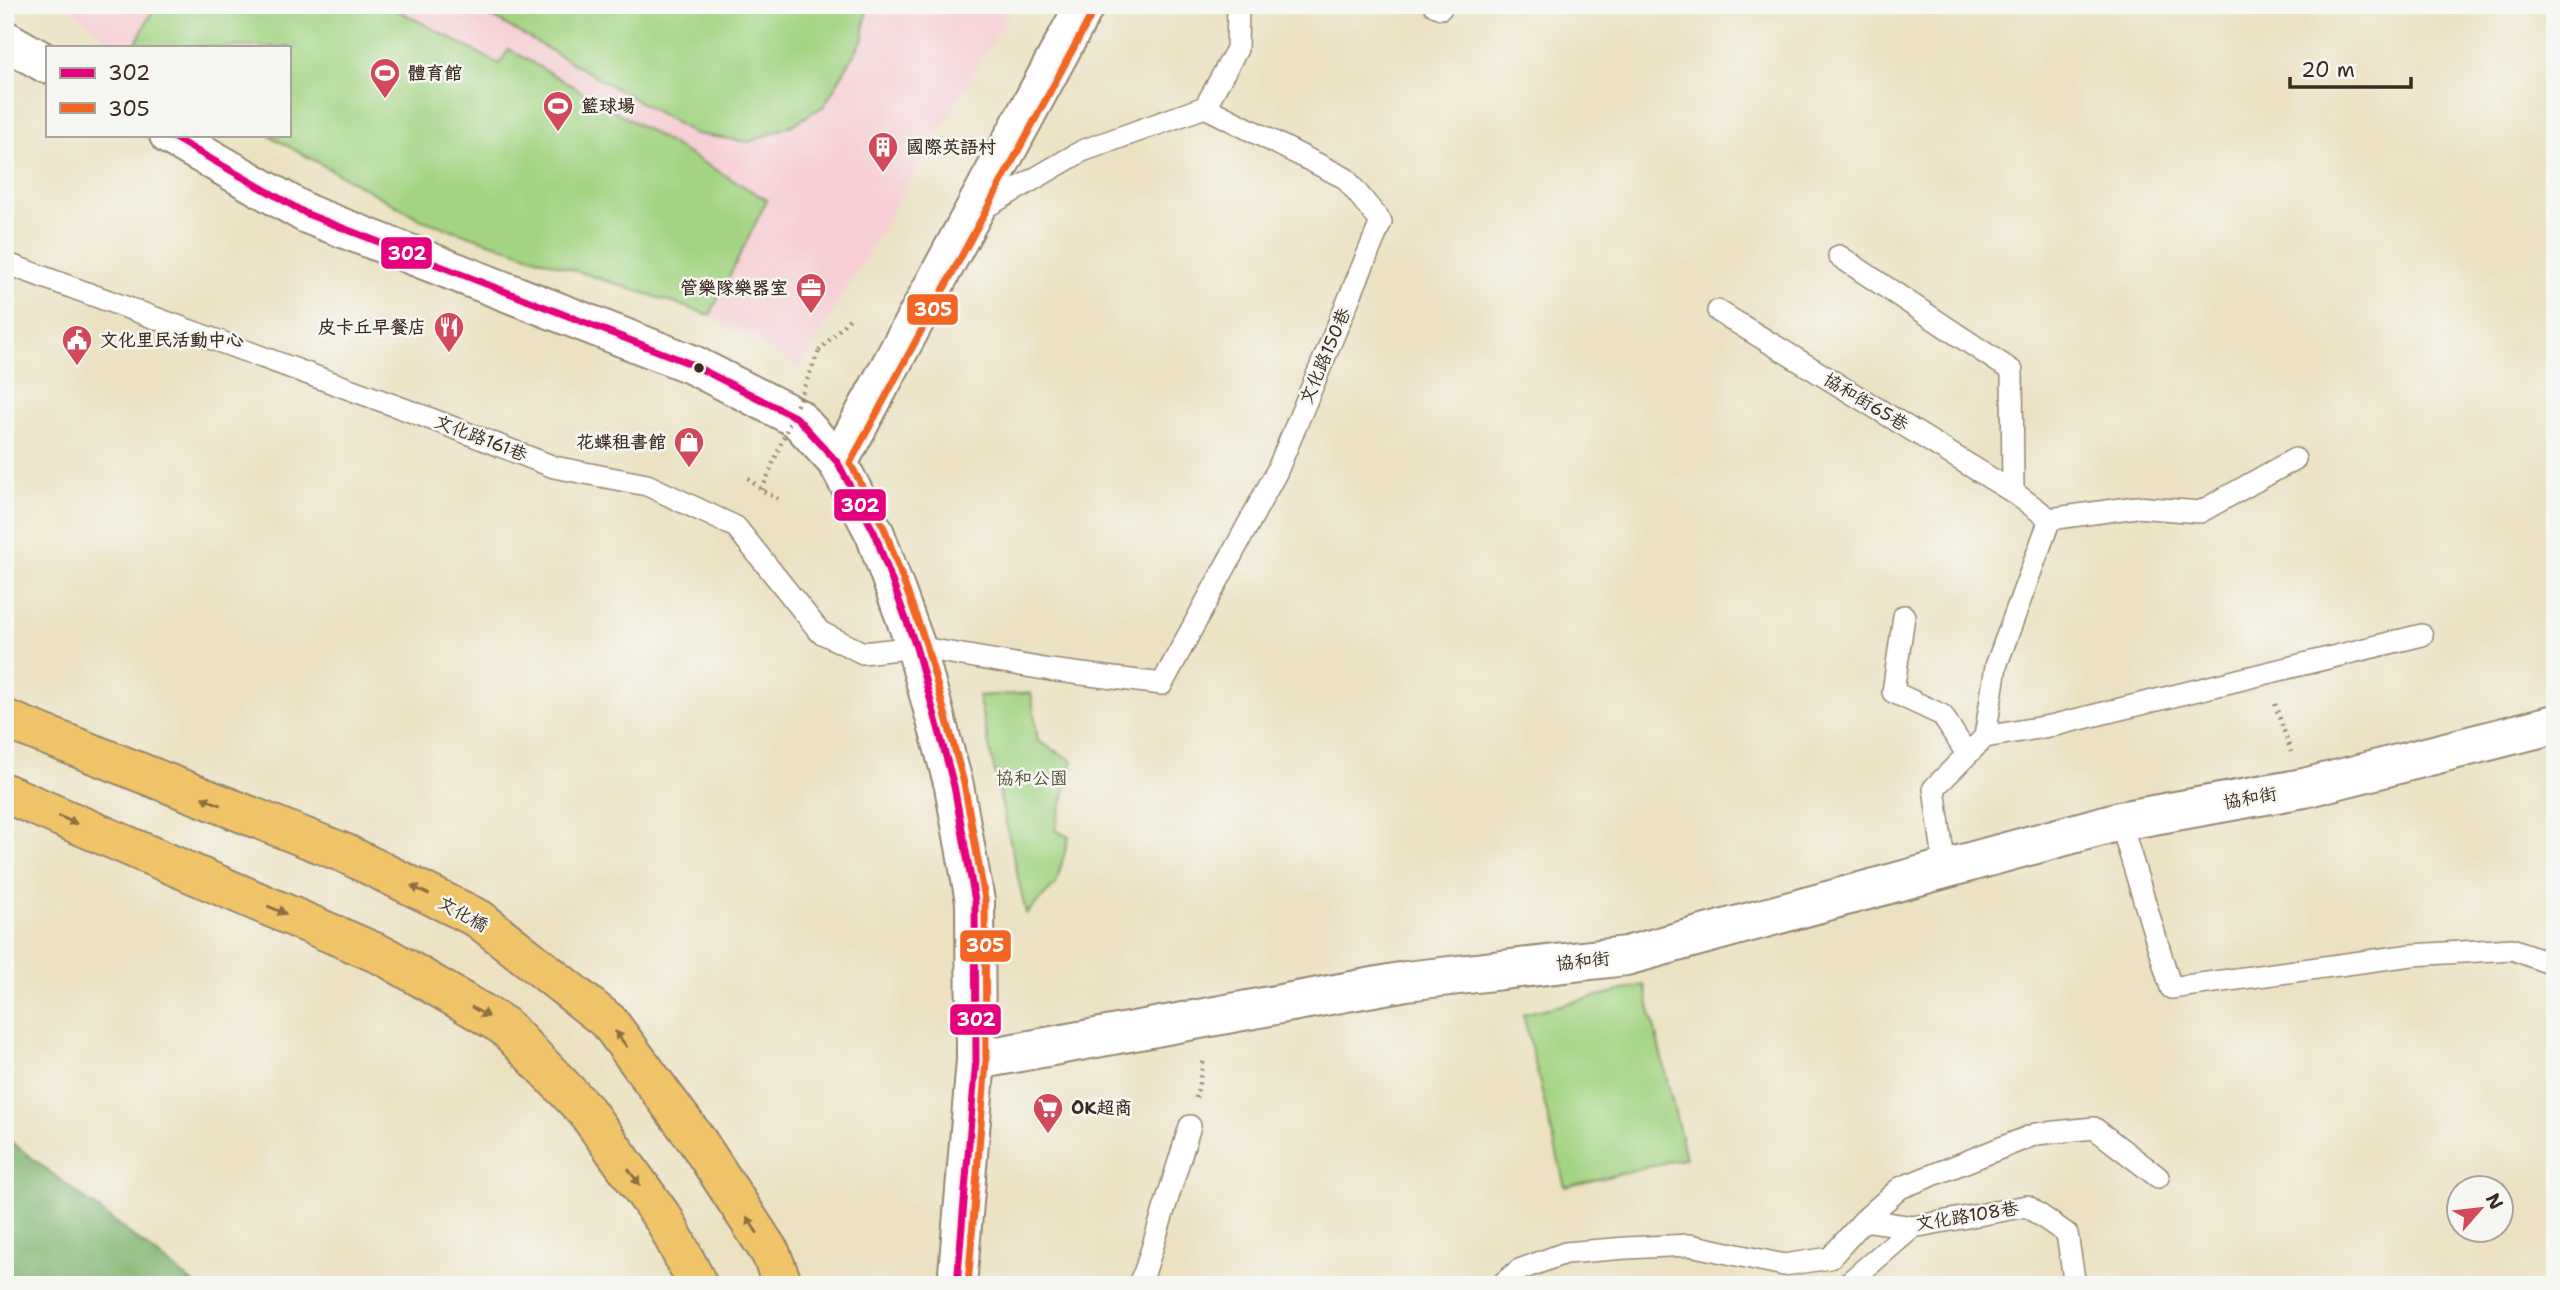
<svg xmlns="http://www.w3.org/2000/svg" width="2560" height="1290" viewBox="0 0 2560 1290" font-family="'Shantell Sans','LXGW WenKai TC',sans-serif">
  <rect width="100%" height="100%" fill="#f6f6f2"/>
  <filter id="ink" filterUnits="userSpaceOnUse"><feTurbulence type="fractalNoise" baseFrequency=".0143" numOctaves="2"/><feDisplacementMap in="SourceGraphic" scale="14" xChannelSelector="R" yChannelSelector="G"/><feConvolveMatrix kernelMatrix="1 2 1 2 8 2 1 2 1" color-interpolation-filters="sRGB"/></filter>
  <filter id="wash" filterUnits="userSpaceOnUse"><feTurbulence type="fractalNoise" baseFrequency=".00686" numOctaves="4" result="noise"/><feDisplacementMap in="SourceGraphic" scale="28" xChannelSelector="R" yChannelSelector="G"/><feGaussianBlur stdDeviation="1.57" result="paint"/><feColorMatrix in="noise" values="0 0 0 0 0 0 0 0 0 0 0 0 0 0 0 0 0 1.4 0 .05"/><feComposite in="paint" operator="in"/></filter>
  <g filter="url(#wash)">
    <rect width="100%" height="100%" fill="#ece2c2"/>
    <path fill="#f7cfd4" d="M67,5H1014L800,369L710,315L422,220L268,135H289V47H116Z"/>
    <path fill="#a3d483" stroke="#6f7f50" stroke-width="2" d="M155,5H388L499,64L509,49L767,200L710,315L422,220L268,135H289V47H134Z
      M472,5H867L863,39L824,106L792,125L749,142L695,134Z
      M1031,693L1038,741L1073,761L1055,830L1069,837L1056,884L1026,914L978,696Z
      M1644,985L1686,1158L1565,1187L1523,1014Z"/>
    <path fill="#82b671" stroke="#5e7048" stroke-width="2" d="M5,1137L196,1285H5Z"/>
  </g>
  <g filter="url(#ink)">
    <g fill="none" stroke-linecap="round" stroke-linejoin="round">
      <g stroke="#948670" stroke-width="24">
        <path id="service" d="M1434,5L1441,8L1442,5
          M1205,107L1237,49L1238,5
          M1839,256L2012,371L2013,492L2050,519L1996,666L1985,737
          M5,263L426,417L554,467L647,485L736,527L820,632L863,653L916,647L1050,670L1162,684L1277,471L1381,222L1345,178L1205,107L1082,151L979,211
          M1718,311L2013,492
          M2050,519L2136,507L2200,512L2295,459
          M1904,616L1893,692L1942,715L1967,754
          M2120,821L2171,988L2412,955L2512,949L2555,965
          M1945,869L1934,788L1985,737L2055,725L2422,635
          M1864,1220L1900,1188L2036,1134L2094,1128L2158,1177
          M1138,1285L1145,1271L1190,1126
          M1501,1285L1519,1270L1565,1253L1626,1248L1690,1245L1784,1265L1830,1258L1864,1220L1913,1227L2027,1206L2067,1234L2075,1285
          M1846,1285L1913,1227"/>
      </g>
      <g stroke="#948670" stroke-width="42">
        <path id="minor" d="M838,463L1085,5
          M976,1060L1406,981L1626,956L2120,821L2304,788L2555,724"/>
      </g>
      <g stroke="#948670" stroke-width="42">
        <path id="tertiary" d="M5,40L47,64
          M169,135L307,214L691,364L797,418L838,463L875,534L916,647L954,786L975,901L976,1060L957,1285"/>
      </g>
      <g stroke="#948670" stroke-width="42">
        <path id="primary" d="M5,719L344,853L479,919L609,1022L698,1142L771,1254L783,1285
          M5,793L386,957L504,1026L586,1111L665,1221L698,1285"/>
      </g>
      <path stroke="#948670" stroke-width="4.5" stroke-dasharray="2 5" stroke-linecap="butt" d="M819,351L851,317
        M748,478L762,490L778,499
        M2275,704L2291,752
        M1196,1098L1204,1058"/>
      <use href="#service" stroke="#fff" stroke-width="21"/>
      <use href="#minor" stroke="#fff" stroke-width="38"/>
      <use href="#tertiary" stroke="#fff" stroke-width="38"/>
      <use href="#primary" stroke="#f0c469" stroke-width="38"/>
      <path stroke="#948670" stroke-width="4.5" stroke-dasharray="2 5" stroke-linecap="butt" d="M762,490L819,351"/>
      <g stroke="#f6f6f2" stroke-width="12">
        <path id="bus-1" d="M169,135L307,214L691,364L797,418L838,463L875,534L916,647L954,786L975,901L976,1060L957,1285"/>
      </g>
      <g stroke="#f6f6f2" stroke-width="12">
        <path id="bus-2" d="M968,1285L986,1061L985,899L964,783L926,644L885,530L850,463L1094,10"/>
      </g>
      <use href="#bus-1" stroke="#e5007d" stroke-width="7"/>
      <use href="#bus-2" stroke="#f26522" stroke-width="7"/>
    </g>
    <defs><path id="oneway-solid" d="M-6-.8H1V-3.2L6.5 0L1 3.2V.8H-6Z" transform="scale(1.75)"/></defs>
    <g fill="#8c6f40">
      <use href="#oneway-solid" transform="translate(211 801) rotate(-158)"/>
      <use href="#oneway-solid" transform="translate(68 820) rotate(23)"/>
      <use href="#oneway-solid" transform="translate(420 890) rotate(-154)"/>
      <use href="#oneway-solid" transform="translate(277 910) rotate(23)"/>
      <use href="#oneway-solid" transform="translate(480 1012) rotate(30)"/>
      <use href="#oneway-solid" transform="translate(621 1039) rotate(-127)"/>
      <use href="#oneway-solid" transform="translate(634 1177) rotate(54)"/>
      <use href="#oneway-solid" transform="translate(752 1225) rotate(-123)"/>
    </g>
  </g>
  <defs>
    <g id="stadium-pin" transform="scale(1.575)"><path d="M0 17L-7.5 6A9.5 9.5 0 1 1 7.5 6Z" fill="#d1495b" stroke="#f6f6f2"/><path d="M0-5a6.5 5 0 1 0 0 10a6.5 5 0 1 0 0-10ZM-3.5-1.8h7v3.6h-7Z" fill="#fff"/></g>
    <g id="building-pin" transform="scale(1.575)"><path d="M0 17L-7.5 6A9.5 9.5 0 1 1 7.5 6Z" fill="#d1495b" stroke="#f6f6f2"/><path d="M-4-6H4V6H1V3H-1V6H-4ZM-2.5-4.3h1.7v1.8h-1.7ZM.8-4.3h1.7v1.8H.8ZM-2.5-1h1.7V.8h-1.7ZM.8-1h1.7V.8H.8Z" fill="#fff"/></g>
    <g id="office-pin" transform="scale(1.575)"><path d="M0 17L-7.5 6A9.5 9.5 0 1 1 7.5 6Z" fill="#d1495b" stroke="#f6f6f2"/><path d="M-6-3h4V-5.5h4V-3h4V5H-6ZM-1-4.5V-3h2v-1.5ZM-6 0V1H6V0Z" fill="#fff"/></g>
    <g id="restaurant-pin" transform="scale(1.575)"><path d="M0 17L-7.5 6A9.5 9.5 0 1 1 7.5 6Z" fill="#d1495b" stroke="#f6f6f2"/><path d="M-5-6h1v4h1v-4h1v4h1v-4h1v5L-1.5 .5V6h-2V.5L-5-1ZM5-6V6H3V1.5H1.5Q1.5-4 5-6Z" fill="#fff"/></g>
    <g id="civic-pin" transform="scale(1.575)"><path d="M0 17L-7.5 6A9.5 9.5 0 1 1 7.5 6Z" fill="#d1495b" stroke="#f6f6f2"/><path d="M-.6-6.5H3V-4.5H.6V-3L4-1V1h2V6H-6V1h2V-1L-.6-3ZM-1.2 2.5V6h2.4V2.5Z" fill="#fff"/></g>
    <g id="shop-pin" transform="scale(1.575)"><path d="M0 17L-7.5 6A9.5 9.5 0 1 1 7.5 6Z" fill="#d1495b" stroke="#f6f6f2"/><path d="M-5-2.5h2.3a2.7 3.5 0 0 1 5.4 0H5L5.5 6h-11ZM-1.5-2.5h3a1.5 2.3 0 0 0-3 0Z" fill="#fff"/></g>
    <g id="supermarket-pin" transform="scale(1.575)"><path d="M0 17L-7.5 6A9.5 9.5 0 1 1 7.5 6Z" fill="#d1495b" stroke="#f6f6f2"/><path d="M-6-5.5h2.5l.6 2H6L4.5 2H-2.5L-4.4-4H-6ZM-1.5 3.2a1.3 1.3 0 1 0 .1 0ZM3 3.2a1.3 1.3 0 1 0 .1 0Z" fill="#fff"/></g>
  </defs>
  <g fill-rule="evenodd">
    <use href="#stadium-pin" x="385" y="73"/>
    <use href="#stadium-pin" x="558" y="106"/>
    <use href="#building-pin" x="883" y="147"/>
    <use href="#office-pin" x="811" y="288"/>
    <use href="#restaurant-pin" x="449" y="327"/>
    <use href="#civic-pin" x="77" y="340"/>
    <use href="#shop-pin" x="689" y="442"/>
    <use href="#supermarket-pin" x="1048" y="1108"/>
  </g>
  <circle fill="#3b2a1e" stroke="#f6f6f2" stroke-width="2.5" cx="699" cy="368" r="6"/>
  <g text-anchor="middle" stroke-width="5" stroke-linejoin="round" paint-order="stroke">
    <g font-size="18" font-weight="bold" fill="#3b2a1e" stroke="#f6f6f2" text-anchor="start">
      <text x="408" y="79">體育館</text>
      <text x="581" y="112">籃球場</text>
      <text x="906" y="153">國際英語村</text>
      <text x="788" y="294" text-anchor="end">管樂隊樂器室</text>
      <text x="426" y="333" text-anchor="end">皮卡丘早餐店</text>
      <text x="100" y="346">文化里民活動中心</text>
      <text x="666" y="448" text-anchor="end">花蝶租書館</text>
      <text x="1071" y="1114">OK超商</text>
    </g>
    <g font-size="18" fill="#3b2a1e" stroke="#f6f6f2">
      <text transform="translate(1325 356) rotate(-67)" y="6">文化路150巷</text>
      <text transform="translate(1866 402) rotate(31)" y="6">協和街65巷</text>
      <text transform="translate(481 438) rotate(21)" y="6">文化路161巷</text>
      <text transform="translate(2250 798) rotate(-10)" y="6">協和街</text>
      <text transform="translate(463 914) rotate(29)" y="6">文化橋</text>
      <text transform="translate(1583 961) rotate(-6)" y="6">協和街</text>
      <text transform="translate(1967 1216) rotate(-9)" y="6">文化路108巷</text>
    </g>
    <g font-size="18" fill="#555437" stroke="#f6f6f2">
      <text x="1032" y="784">協和公園</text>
    </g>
  </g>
  <g stroke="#f6f6f2" stroke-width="2.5">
    <rect x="380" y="236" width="53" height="34" rx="7" fill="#e5007d"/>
    <rect x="906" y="293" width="53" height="33" rx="7" fill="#f26522"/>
    <rect x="833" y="488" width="54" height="34" rx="7" fill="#e5007d"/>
    <rect x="959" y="929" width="53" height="34" rx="7" fill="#f26522"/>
    <rect x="949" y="1003" width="53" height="33" rx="7" fill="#e5007d"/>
  </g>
  <g font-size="19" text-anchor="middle" font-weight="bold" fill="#fff">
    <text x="407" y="260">302</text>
    <text x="933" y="316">305</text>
    <text x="860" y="512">302</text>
    <text x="985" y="952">305</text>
    <text x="976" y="1026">302</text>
  </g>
  <rect width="2560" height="1290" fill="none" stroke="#f6f6f2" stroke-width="28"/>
  <rect x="46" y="46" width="245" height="91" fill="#f6f6f2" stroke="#aba49d" stroke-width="2"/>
  <rect x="60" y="68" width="35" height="10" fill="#e5007d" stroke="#aba49d" stroke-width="2"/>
  <text x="108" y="80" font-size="21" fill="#3b2a1e">302</text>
  <rect x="60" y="103" width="35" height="10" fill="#f26522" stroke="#aba49d" stroke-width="2"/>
  <text x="108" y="116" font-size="21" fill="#3b2a1e">305</text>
  <g transform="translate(2480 1209) rotate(62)"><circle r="33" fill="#f6f6f2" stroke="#aba49d" stroke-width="2"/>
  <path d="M0-5L12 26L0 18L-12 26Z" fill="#d1495b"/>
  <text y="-10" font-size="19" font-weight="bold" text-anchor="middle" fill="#3b2a1e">N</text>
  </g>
  <path d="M2290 77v10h121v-10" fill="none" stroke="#3b2a1e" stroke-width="3.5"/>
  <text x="2301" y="77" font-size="21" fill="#3b2a1e" stroke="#f6f6f2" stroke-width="5" paint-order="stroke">20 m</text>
</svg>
